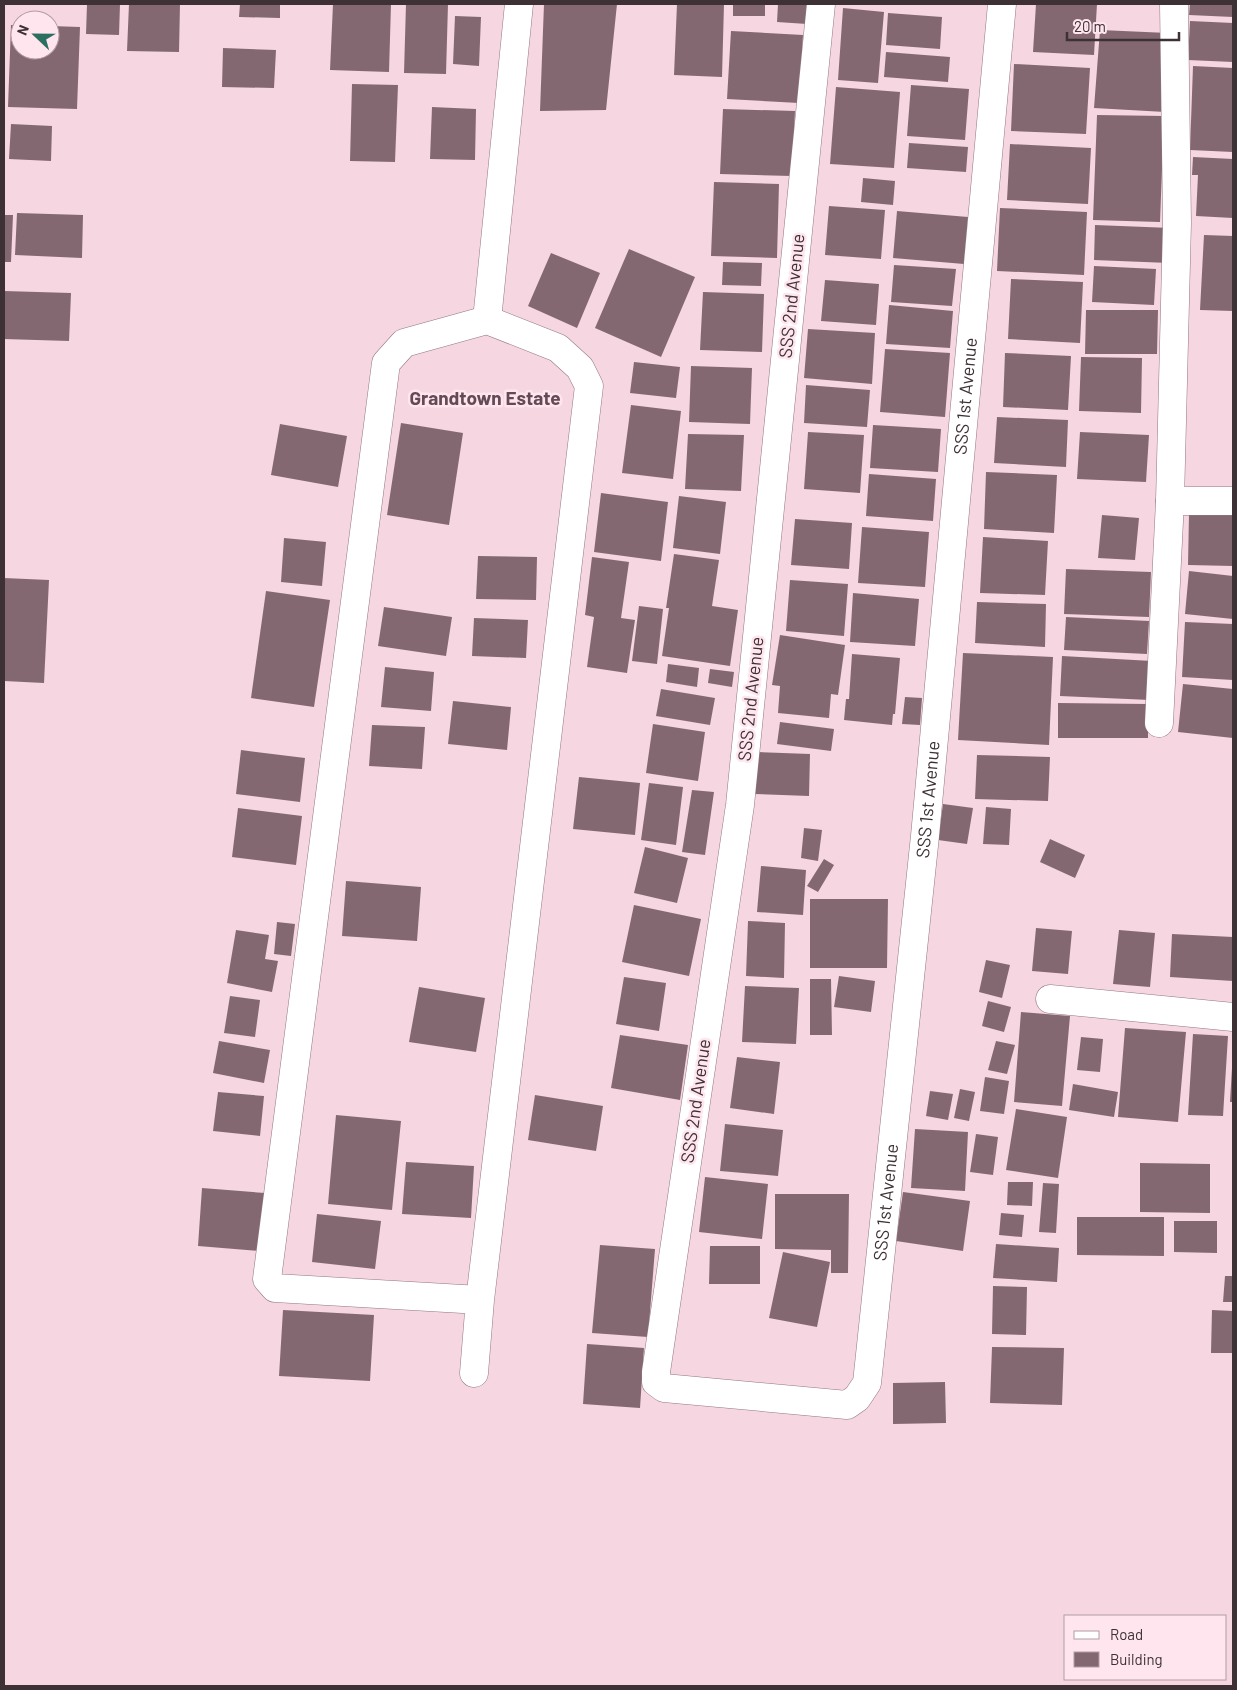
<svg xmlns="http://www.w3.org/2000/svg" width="1237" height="1690" viewBox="0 0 1237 1690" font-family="Barlow,sans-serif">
  <rect width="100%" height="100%" fill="#f5d6e1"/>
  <path fill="#836872" d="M87,4H120L119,35L86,34Z
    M129,4H180L179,52L127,51Z
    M240,4H280V18L239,17Z
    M333,4H391L389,72L330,70Z
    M406,4H448L446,74L404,73Z
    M544,4H617L606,110L540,111Z
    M677,4H724L722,77L674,75Z
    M733,4H765V16H733Z
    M778,4H808L807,24L777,22Z
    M1036,4H1097L1094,55L1033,52Z
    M1190,4H1233V17L1189,15Z
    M843,8L884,12L878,83L838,80Z
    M888,13L942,17L940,49L886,45Z
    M455,16L481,17L479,66L453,64Z
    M1190,21L1233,23V62L1188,60Z
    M11,25H20V50H50V26L80,27L77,109L8,107Z
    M1100,30L1168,33L1165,112L1094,108Z
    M731,31L803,35L799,103L727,99Z
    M223,48L276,50L274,88L222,87Z
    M886,52L950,57L948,82L884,77Z
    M1014,64L1090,68L1086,134L1011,131Z
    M1193,66L1233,68V152L1190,150Z
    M352,84L398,85L395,162L350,161Z
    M911,85L969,89L965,140L907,136Z
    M836,87L900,92L894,168L830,164Z
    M432,107L476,109L475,160L430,159Z
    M723,109L795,111L792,176L720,174Z
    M1097,115L1164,116L1160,222L1093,220Z
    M11,124L52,126L51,161L9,159Z
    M909,143L968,147L966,172L907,168Z
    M1010,144L1091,148L1088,204L1007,200Z
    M1193,157L1233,159V218L1196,216L1198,175H1192Z
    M863,178L895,181L893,205L861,202Z
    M714,182L779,184L777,258L711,256Z
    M829,206L885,210L881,259L825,255Z
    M1000,208L1087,212L1084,275L997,271Z
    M897,211L968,217L964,264L893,258Z
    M17,213L83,215L82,258L15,255Z
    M4,215H13L11,262H4Z
    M1095,225L1171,228L1169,263L1094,260Z
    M1204,235L1233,236V311L1200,310Z
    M629,249L695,277L661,357L595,328Z
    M551,253L600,273L577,328L528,306Z
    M723,262L762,263L761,286L722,285Z
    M894,265L956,269L952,306L891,302Z
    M1094,266L1156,269L1154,305L1092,302Z
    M1011,279L1083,282L1080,343L1008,339Z
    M825,280L879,284L876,325L821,321Z
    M4,291L71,293L69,341L4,339Z
    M703,292L764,294L762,352L700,350Z
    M889,305L953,311L950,348L886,344Z
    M1086,310H1158L1157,354H1085Z
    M808,329L875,333L872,384L804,378Z
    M885,349L950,353L945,417L880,412Z
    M1005,353L1071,356L1068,410L1003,407Z
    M1081,357L1142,358L1141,413L1079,411Z
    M634,362L680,367L676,398L630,393Z
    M691,366L752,368L750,424L689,422Z
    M806,385L870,390L867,427L804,423Z
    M631,405L681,411L673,479L622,473Z
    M997,417L1068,420L1066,467L994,463Z
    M401,423L463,433L449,525L387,515Z
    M280,424L347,436L338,487L271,475Z
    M873,425L941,429L938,472L870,468Z
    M808,432L864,435L860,493L804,489Z
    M1080,432L1149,435L1146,482L1077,479Z
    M688,434L744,435L741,491L685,489Z
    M986,472L1057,475L1054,533L984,529Z
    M869,474L936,479L933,521L866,516Z
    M601,493L668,502L661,561L594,552Z
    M679,496L726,502L720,554L673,548Z
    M1189,514L1233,515V566L1188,565Z
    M1102,515L1139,518L1135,560L1098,558Z
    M795,519L852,523L849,569L791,565Z
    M862,527L929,532L925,587L858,583Z
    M983,537L1048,541L1045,595L980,593Z
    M284,538L326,542L322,586L281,582Z
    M674,554L719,560L712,606L738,610L730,666L662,656L669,608H666Z
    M478,556L537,557L536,600L476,599Z
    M592,557L629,562L621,618L635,620L627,673L587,667L594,617L585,615Z
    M1066,569L1151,572L1149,617L1064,614Z
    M1189,571L1233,576V619L1185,614Z
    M4,578L49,580L44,683L4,681Z
    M790,580L848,584L844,636L786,631Z
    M266,591L330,600L314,707L251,698Z
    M853,593L919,599L915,646L850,642Z
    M977,602L1046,604L1045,647L975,643Z
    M639,606L663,609L657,664L632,661Z
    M384,607L452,617L446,656L378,646Z
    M1066,617L1149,621L1147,654L1064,650Z
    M474,618L528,620L526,658L472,656Z
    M1185,622L1233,624V680L1182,677Z
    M780,635L845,645L838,695L831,694L829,718L778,713L780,686L772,685Z
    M963,653L1053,657L1049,745L958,740Z
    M852,654L900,658L895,714H893L892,725L844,720L846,699H849Z
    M1062,656L1152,661L1150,700L1060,696Z
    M668,664L699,668L697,687L666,682Z
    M385,667L434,672L431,711L381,707Z
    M710,669L734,672L732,687L708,683Z
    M1183,684L1233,689V738L1178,732Z
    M661,689L715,698L710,725L656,716Z
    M905,697L922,698L920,725L902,724Z
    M453,701L511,707L507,750L448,744Z
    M1058,703L1148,704V738H1058Z
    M780,722L834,729L831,751L777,744Z
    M653,724L705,732L698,781L646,773Z
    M372,725L425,727L422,769L369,766Z
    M241,750L305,758L300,802L236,794Z
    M757,752L810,754L809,796L755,794Z
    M977,755L1050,757L1048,801L975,799Z
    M579,777L640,783L635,835L573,829Z
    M649,783L683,787L676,845L641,840Z
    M692,790L714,792L705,855L682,852Z
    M943,804L973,808L967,844L938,840Z
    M986,807L1011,809L1009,845L983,844Z
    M238,808L302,816L296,865L232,857Z
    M804,828L822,830L818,861L801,858Z
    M1050,839L1085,855L1075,878L1040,862Z
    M645,847L688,858L677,903L634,893Z
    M824,859L834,865L818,892L807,886Z
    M761,866L806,870L803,915L757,912Z
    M346,881L421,887L417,941L342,936Z
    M810,899H888L887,968H810Z
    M634,905L701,919L689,976L622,962Z
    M748,921L785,923L784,978L746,976Z
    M277,922L295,924L291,956L274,954Z
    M1036,928L1072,931L1068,974L1032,971Z
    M236,930L269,935L265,959L278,961L272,992L227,983Z
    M1119,930L1155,933L1150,987L1113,984Z
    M1172,934L1233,937V981L1170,977Z
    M986,960L1010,965L1002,998L979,992Z
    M839,976L875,981L871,1012L834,1007Z
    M624,977L666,983L659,1031L616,1024Z
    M810,979H831L832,1035H810Z
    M745,986L799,988L796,1044L742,1042Z
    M419,987L485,998L476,1052L409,1042Z
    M230,996L260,1000L255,1037L224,1033Z
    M988,1001L1011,1007L1004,1032L982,1026Z
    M1021,1012L1070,1016L1062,1106L1014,1102Z
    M1125,1028L1186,1032L1178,1122L1118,1117Z
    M1193,1034L1228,1036L1223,1116L1188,1115Z
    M620,1035L688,1045L680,1100L611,1088Z
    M1081,1037L1103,1039L1100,1072L1077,1070Z
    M219,1041L270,1050L264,1083L213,1073Z
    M996,1041L1015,1045L1007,1074L988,1070Z
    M737,1057L780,1062L774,1114L730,1108Z
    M1232,1068H1233V1102H1230Z
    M985,1077L1009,1081L1004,1114L980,1111Z
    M1073,1084L1118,1092L1114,1117L1069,1110Z
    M960,1089L975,1092L969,1121L954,1118Z
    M930,1091L953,1094L948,1120L926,1116Z
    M218,1092L264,1096L260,1136L213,1131Z
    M535,1095L603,1106L596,1151L528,1140Z
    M1016,1109L1067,1117L1058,1178L1006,1170Z
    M336,1115L401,1121L392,1210L328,1204Z
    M725,1124L783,1130L778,1176L720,1171Z
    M915,1129L968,1132L965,1191L911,1188Z
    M976,1134L998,1137L993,1175L970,1172Z
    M406,1162L474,1166L471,1218L402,1214Z
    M1140,1163L1210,1164V1213L1140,1212Z
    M705,1177L768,1184L762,1239L699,1232Z
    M1008,1182H1033L1032,1206L1007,1205Z
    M1043,1183L1059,1184L1056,1233L1039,1232Z
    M202,1188L265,1193L260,1251L198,1246Z
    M903,1192L970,1201L963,1251L896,1241Z
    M775,1194H849L848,1273H831V1250L775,1249Z
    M1001,1213L1024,1215L1022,1237L999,1235Z
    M317,1214L381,1221L375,1269L312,1262Z
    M1077,1217H1164V1256L1077,1255Z
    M1174,1221H1217V1253L1174,1252Z
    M996,1244L1059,1248L1057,1282L993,1278Z
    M600,1245L655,1249L648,1337L592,1333Z
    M710,1246H760V1284H709Z
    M783,1252L830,1262L817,1327L769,1318Z
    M1225,1276H1233V1302H1223Z
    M993,1286L1027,1287L1026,1335L992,1334Z
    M283,1310L374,1315L370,1381L279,1376Z
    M1212,1310L1233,1311V1353H1211Z
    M587,1344L644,1348L640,1408L583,1404Z
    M992,1347L1064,1348L1062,1405L990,1403Z
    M945,1382L946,1423L893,1424V1383Z"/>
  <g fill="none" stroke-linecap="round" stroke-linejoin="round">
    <g stroke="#937782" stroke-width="29">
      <g id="minor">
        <path id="s1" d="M821,4L740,805L656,1372V1382L664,1388L847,1405L857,1398L867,1383L925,836L1002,4"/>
        <path d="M487,320L519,4"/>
        <path d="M1170,501H1233"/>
        <path d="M1159,723L1170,501L1177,223L1174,4"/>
        <path d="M1050,999L1233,1017"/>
        <path d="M474,1373L480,1300L589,386L580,368L558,348L487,320L404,343L386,363L267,1279L275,1288L480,1300"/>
      </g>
    </g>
    <use href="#minor" stroke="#fff" stroke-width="28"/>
  </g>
  <g text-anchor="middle" stroke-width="5" stroke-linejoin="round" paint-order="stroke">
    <g font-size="18" fill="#3e3136" stroke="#ffe5ee">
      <text transform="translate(792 296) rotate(-84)" y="6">SSS 2nd Avenue</text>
      <text dy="6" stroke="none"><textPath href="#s1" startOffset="2604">SSS 1st Avenue</textPath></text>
      <text transform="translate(751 699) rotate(-84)" y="6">SSS 2nd Avenue</text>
      <text dy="6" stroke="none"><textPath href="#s1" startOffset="2199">SSS 1st Avenue</textPath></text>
      <text transform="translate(696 1101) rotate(-82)" y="6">SSS 2nd Avenue</text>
      <text dy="6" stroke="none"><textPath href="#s1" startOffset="1794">SSS 1st Avenue</textPath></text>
    </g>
    <g font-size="19" font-weight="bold" fill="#644a54" stroke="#ffe5ee">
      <text x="485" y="405">Grandtown Estate</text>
    </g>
  </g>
  <rect width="1237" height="1690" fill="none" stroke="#3e3136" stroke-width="10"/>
  <rect x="1064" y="1615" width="162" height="65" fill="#ffe5ee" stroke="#b29da4"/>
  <rect x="1074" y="1631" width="25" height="8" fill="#ffffff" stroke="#b29da4"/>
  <text x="1110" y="1640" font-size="15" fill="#3e3136">Road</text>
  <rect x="1074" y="1652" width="25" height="15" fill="#836872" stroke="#b29da4"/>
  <text x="1110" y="1665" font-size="15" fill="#3e3136">Building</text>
  <g transform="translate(35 35) rotate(292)"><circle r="24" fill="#ffe5ee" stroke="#b29da4"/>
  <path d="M0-4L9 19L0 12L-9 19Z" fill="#2b6f61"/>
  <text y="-8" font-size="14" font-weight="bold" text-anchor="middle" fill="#3e3136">N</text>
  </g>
  <path d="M1067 32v8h112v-8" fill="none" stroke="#3e3136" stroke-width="2.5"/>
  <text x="1074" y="32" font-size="15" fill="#3e3136" stroke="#ffe5ee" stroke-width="4" paint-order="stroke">20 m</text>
</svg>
